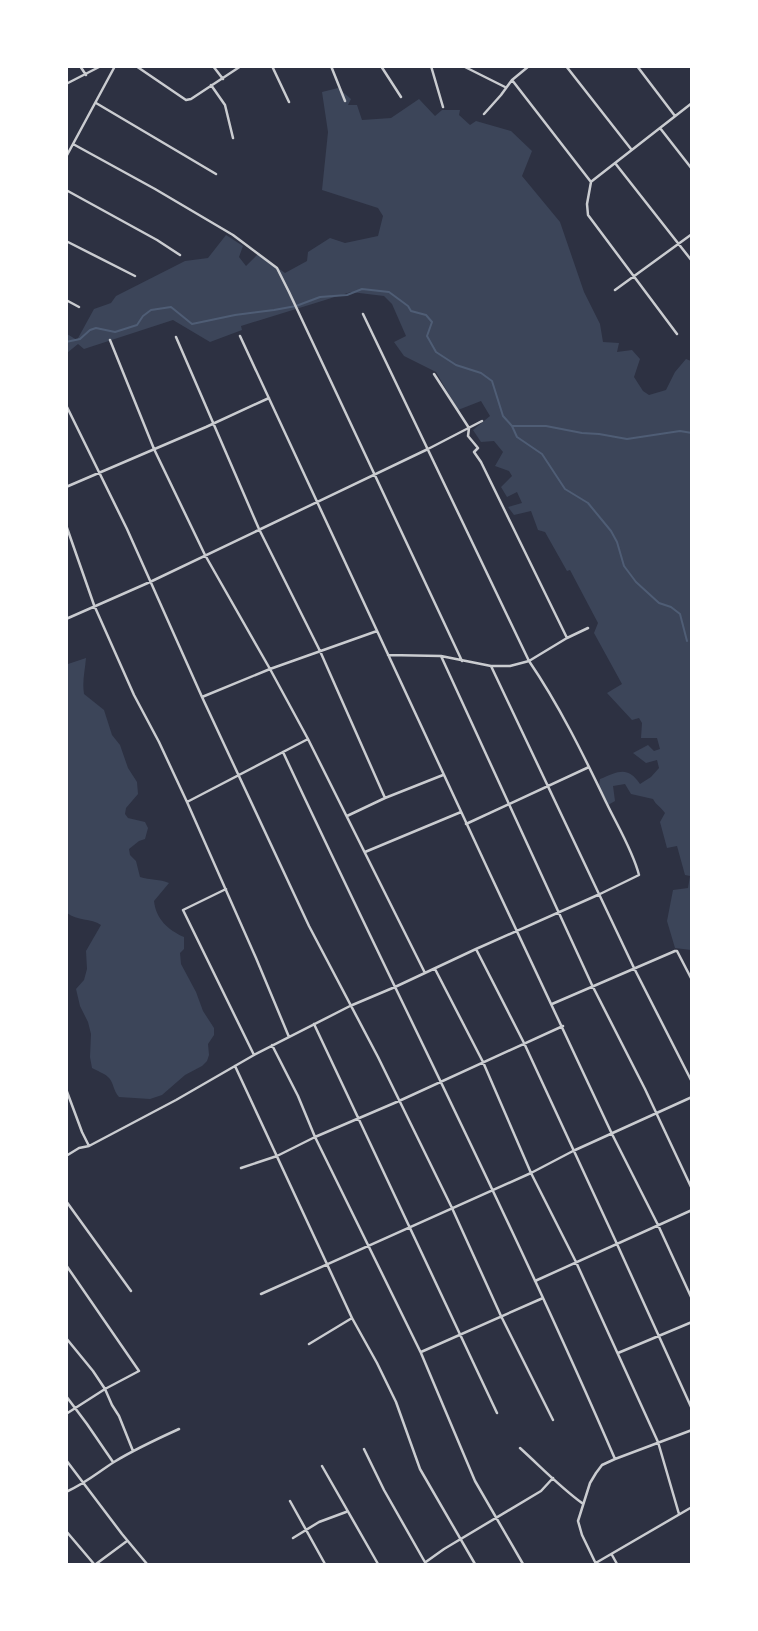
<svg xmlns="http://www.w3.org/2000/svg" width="758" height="1631" font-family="'Golos Text',sans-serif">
  <rect width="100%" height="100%" fill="#2d3142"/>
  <path fill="#3c4559" d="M338,88l13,11 -3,6h9l5,15 29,-2 28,-19 16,17 7,-6h18l-1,5 11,10 6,-4 35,10 21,20 -10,25 38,46 24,70 16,32 3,18 16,1 -2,9 15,-2 8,9 -6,18 9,14 6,4 17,-5 9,-18 11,-13 5,2v589l-16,-2 -8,-27 6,-31 15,-2 2,-12 -5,-1 -8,-29 -10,2 -7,-26 5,-9c-4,-6 -9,-8 -12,-14l-22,-5 -6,-10 -12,2 2,15 -7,4 -9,-19 1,-7c18,-7 27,-14 40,5l11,-7 8,-9 -2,-8 -11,3 -13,-10 15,-8 6,6 6,-2 -3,-11h-16l1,-15 -3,-5 -7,2 -25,-27 15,-9 -28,-51 4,-10 -28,-53 -3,1 -22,-39 -7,-2 -7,-19 -17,4 -6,-8 14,-4 -5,-11 -10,5 -6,-10 11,-11 -3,-5 -14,-5 8,-14 -9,-11 -13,1 -8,-12 17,-14 -9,-15 -23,9 -22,-38 -32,-16 -10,-14 12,-6 -14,-32 -8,-8 -33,-4 -110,34 1,4 -32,12 -37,-22 -89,29 -6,-5 -11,9v-19l10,6 17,-31 17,-6 5,-7 69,-35 23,-3 18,-23 17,11 -4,11 7,9 12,-12 27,19 22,-12 1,-9 22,-14 15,5 33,-7 5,-20 -5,-8 -56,-18 6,-58 -6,-40z
    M86,658c-1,13 -4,23 -2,36l20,16 8,25 8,10 8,23 9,14 1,12 -12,14 -1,6 3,4 17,4 3,6 -3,11 -6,2 -10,8 1,6 6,6 4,16c10,3 20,2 29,6l-15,18c2,18 14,29 30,36v12l-4,4 1,11 15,28 7,19 11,17v7l-6,9 1,11 -2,6 -5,5 -17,9 -23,20 -12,4 -31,-2c-6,-6 -5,-15 -11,-20 -4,-4 -11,-6 -16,-9l-2,-11 1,-23 -3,-12 -8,-16 -4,-17 8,-9 3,-11 -1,-18 15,-26c-10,-7 -24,-4 -34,-12v-250l1,1z"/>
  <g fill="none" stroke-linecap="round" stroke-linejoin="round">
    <path stroke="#4f5d75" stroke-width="2" d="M66,342l14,-3 10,-9 6,-2 19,4 22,-7 6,-9 8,-6 20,-3 21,17 43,-9 39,-5 22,-4 24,-9 27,-2 15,-6 27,3 19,14 3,5 15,4 6,7 -5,14 9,16 20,13 25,8 11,8 11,35 9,10h34l36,7 17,1 28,5 53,-8 12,2
      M512,426l5,11 25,17 23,35 23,14 23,28 6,11 7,24 12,16 23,21 12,4 9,7 7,27"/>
    <path stroke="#caccd0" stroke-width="2.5" d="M80,66l6,9
      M136,66l50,34 5,-1 50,-33
      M213,66l10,13
      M272,66l17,36
      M331,66l14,35
      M381,66l20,31
      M431,66l12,41
      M463,66l42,21
      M566,66l65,83
      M637,66l38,50
      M512,80l79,102
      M66,84l35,-18
      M211,85l14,20 8,33
      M96,103l120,71
      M484,114l17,-19 11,-15 17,-14
      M660,128l32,41
      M73,144l82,45 78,46 44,33 12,24 173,369
      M66,157l49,-91
      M615,163l77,98
      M592,181l100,-78
      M591,182l-4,22 1,11 89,119
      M66,190l91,50 23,15
      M66,241l69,35
      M615,290l77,-56
      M66,300l13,7
      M240,336l251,540 121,258 46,91 34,74
      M176,337l83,192 61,122 65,147
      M110,340l44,109 51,106 65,114 38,70 117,234
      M434,374l35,54 -1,8 10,12 -4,4 7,10 86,176
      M66,405l61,124 75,168 107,229 69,131 74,151 49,108 52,104
      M66,487l140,-60 63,-29
      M66,525l28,80 40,90 25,47 28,60 69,156 33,79
      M66,619l84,-37 278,-133 54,-28
      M388,655l53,1 50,10h19l19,-5 38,-23 21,-10
      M441,656l151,329 53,104 47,100
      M491,666l143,302 58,114
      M202,697l68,-28 107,-38
      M283,752c110,236 229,468 332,707
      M187,802l121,-63
      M347,816l38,-18 58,-23
      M466,824l123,-57
      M365,852l96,-40
      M226,889l-43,21 71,145
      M476,949l48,94 93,201 75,165
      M435,969l48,93 48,111 45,89 82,180 21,72
      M552,1004l123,-53h2l15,29
      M314,1024l183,389
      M272,1045l26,51 17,41 106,216 54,128 48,83
      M235,1066l117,252 25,45 19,39 24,67 55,95
      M66,1089l16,43 7,14
      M66,1156l13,-8 10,-2 87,-46 78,-45 96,-49 45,-19 81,-38 124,-55 39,-19c-6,-24 -22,-50 -33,-73 -23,-48 -47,-97 -77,-141l-166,-347
      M241,1168l36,-12 38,-19 84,-36 164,-75
      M66,1201l65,90
      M66,1265l73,106 -34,18 -39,25
      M535,1281l157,-71
      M261,1294l270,-121 42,-22 119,-54
      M66,1338l27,33 12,18 7,16 7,11 14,35
      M309,1344l43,-26
      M421,1352l122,-54
      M618,1353l74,-31
      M66,1396l21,28 26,38
      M520,1448c21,19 40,39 62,55
      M364,1449l20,41 42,74
      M66,1460l56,74 25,30
      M322,1466l56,98
      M66,1492c20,-9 31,-19 48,-30 21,-13 43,-23 65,-33
      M290,1501l35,63
      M66,1531l28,33
      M293,1538l26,-16 27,-10
      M612,1555l5,9
      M96,1564l31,-23
      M423,1564l21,-15 97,-58 12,-13
      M594,1564l98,-57
      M596,1564l-14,-29 -4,-14 12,-38 6,-10 6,-8 13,-6 77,-29"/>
  </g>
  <rect width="758" height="1631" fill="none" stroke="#ffffff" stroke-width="136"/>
</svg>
